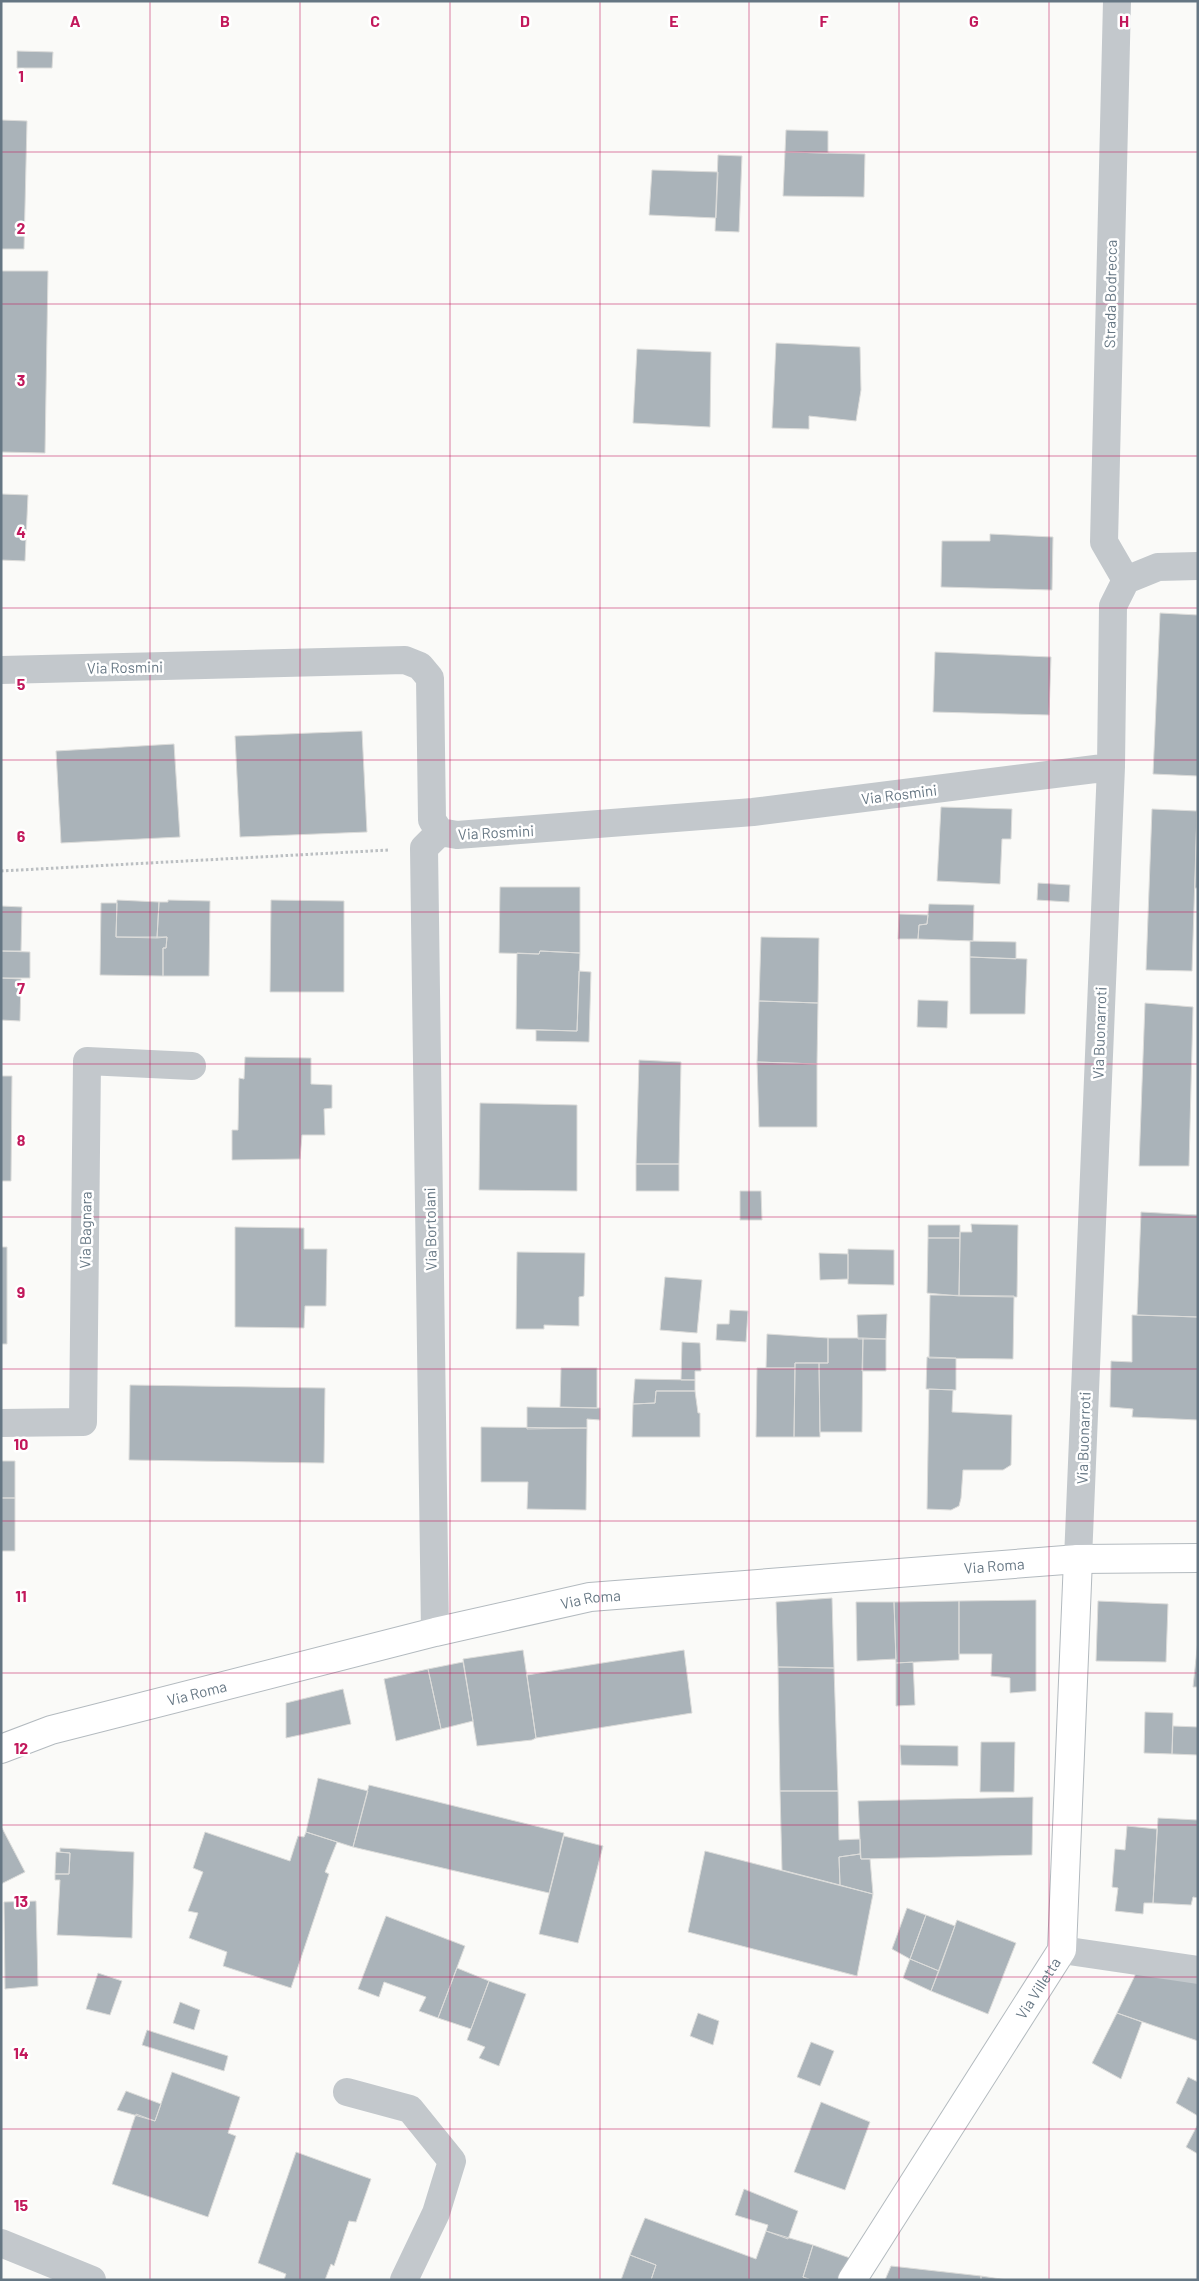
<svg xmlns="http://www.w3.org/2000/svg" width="1199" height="2281" font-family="Barlow,sans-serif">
  <rect width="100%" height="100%" fill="#fafaf8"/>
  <path fill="#aab3b9" stroke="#dcdcda" d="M17,51l36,1 -1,16h-35z
    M1,120l26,1 -3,128h-23z
    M786,130l42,1v22l-43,-1z
    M785,152l80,2 -1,43 -81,-1z
    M718,155l24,1 -3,76 -24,-1z
    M652,170l66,2 -2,46 -67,-3z
    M1,271h47l-3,182 -44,-1z
    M776,343l84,4 1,43 -5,31 -47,-5v13l-37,-1z
    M637,349l74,3 -1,75 -77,-4z
    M1,494l27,1 -3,66 -24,-1z
    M990,534l63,3 -1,53 -111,-3 1,-46h48z
    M1160,613l38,2v161l-45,-2z
    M935,652l116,5 -2,58 -116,-3z
    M362,731l5,101 -127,5 -5,-101z
    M174,744l6,93 -119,6 -5,-92z
    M941,807l71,2 -1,30h-9l-2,45 -63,-3z
    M1152,809l45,2 -5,160 -46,-1z
    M1197,811l1,77h-3z
    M1038,883l32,2 -1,17 -32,-2z
    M500,887h80v66l-40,-2 -1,3 -40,-1z
    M117,900l42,2 -2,36 -41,-1z
    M168,900l42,1 -1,75h-46v-28h3l1,-11 -10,1 2,-36h9z
    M271,900l73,1v91h-74z
    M101,903h16l-1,34h51l-1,11h-3v28l-63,-1z
    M929,904l45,1 -1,36 -55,-2 1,-14 8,-1z
    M1,906l21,1 -1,44h-20z
    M899,914l29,1 -1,9 -8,1 -1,14h-20z
    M761,937l58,1 -1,65 -59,-2z
    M970,941l46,1v17l-46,-2z
    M1,951l29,1v26h-29z
    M540,951l40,2 -3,78 -61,-2 1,-76 22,1z
    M970,957l57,2 -2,55h-55z
    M579,971l12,1 -2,70 -53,-1v-11l41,1z
    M1,978l20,1 -1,42 -19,-1z
    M918,1000l30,1 -1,27 -30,-1z
    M759,1001l59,2 -1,61 -60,-2z
    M1145,1003l48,4 -4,159h-50z
    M245,1057l66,1v26l21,1v23l-8,1 1,26h-23l-2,24 -68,1v-30h6l1,-52 5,1z
    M639,1060l42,2 -2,102h-43z
    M757,1062l60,2v63h-58z
    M1,1076h11l-1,105h-10z
    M480,1103l97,2v86l-98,-1z
    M636,1164h43v27h-43z
    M740,1191h21l1,29h-22z
    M1141,1212l57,3v102l-61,-2z
    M971,1224l47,1 -1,72 -58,-1 1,-64h12z
    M928,1225h32v13h-32z
    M235,1227l69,1v21h23l-1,57h-21l-1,22 -69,-1z
    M928,1238h32l-1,58 -32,-3z
    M1,1247h6v97h-6z
    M848,1249l46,1v35l-46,-1z
    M517,1252l68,1 -1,43 -5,1v29l-35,-1v4h-28z
    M819,1253l29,1v25l-28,1z
    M665,1277l37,3 -5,53 -37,-3z
    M930,1295l84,1 -1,63 -84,-1z
    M730,1310l18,1 -2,31 -30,-2 1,-16h12z
    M887,1314l-1,25h-28l-1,-24z
    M1132,1315l66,2v103l-66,-3 1,-8 -23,-2 1,-46 21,1z
    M767,1334l61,4v25h-33v5h-29z
    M828,1338h35l-1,94h-42l-1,-69h9z
    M863,1338l23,1v32h-24z
    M682,1342l18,1 1,28h-6v9h-14z
    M927,1357l29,1v32l-30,-1z
    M795,1363h24l1,74h-26z
    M561,1368h36v40l-37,-1z
    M757,1368h38l-1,69h-38z
    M635,1379l60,1v11h-39l-1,12 -22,1z
    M130,1385l195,3 -1,75 -195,-3z
    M929,1389l24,1 -1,22 60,3 -1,50 -8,5h-40l-2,28 -2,8 -8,4 -24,-1z
    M656,1391h39l3,22h2v24h-68l1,-33 22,-1z
    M527,1407l73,1v12l-13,-1v9l-60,1z
    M481,1427l106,1 -1,82 -59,-1 1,-27h-47z
    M1,1461h14v37h-14z
    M1,1498h14v53h-14z
    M832,1598l2,70 -56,-1 -2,-65z
    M1036,1600v91l-26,2v-15l-19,-2 1,-22h-33v-53z
    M959,1601v59l-63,3 -2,-61z
    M1098,1601l70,3 -2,58 -70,-1z
    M856,1602h38l2,57 -39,2z
    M1198,1640v47h-5z
    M523,1650l13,88 -4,2 -55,6 -14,-87z
    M684,1650l8,63 -156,25 -9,-63z
    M463,1662l10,59 -32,8 -13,-60z
    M913,1662l2,43 -19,1v-43z
    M778,1667l56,1 4,123h-58z
    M428,1669l13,60 -45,12 -12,-62z
    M343,1689l8,35 -65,14v-35z
    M1145,1712l28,1 -1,41 -28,-1z
    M1173,1726l25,1v28l-26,-1z
    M981,1742h34l-1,50h-34z
    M900,1745l58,1v20l-57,-1z
    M318,1778l50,13 -15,56 -47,-15z
    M369,1785l195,48 -15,60 -196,-46z
    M780,1791h58l1,49 21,-1v15l-21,3 1,28 -58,-15z
    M1033,1797l-1,58 -171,4 -3,-58z
    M1158,1818l40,2v78l-5,-1 -2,8 -38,-2z
    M1127,1826l30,3 -4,74h-9l-1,11 -28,-3 3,-23 -6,-1 3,-38 10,1z
    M2,1828l23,44 -24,12v-55z
    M205,1832l85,29 8,-25 6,1 2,-5 31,10 -12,30 4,2 -38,114 -68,-22 4,-14 -38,-14 9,-25 -10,-2 15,-39 -10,-4z
    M564,1836l39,10 -25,97 -39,-9z
    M60,1848l74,4 -2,86 -75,-3 3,-55h-5v-6h14l1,-21 -10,-1z
    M705,1851l168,43 -16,82 -169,-44z
    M56,1852l14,1 -1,21h-14z
    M860,1854l1,5h9l3,35 -33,-9 -1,-28z
    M36,1901l2,85 -33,3 -1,-87z
    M907,1908l19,7 -16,44 -18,-10z
    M926,1915l29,11 -16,45 -29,-12z
    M386,1916l79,30 -27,72 -19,-7 7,-14 -42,-15 -5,15 -21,-8z
    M957,1920l59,23 -28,71 -57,-23z
    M910,1959l29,12 -8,20 -28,-13z
    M1139,1967l59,6v68l-81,-28z
    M457,1968l32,13 -18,48 -33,-11z
    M98,1973l24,8 -12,34 -24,-6z
    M489,1981l37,13 -27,72 -20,-8 6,-11 -18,-7z
    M180,2002l20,8 -6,20 -21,-7z
    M698,2013l21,8 -6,24 -23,-9z
    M1117,2013l25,9 -21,57 -29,-16z
    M147,2030l81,26 -4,15 -82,-26z
    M811,2042l23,9 -14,35 -23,-9z
    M172,2072l68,25 -12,36 8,3 -28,81 -96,-33 24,-70 19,7z
    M1188,2077l10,5v34l-22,-13z
    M126,2091l35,13 -6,17 -38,-11z
    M821,2102l49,20 -25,68 -51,-18z
    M1198,2124v30l-12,-7z
    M296,2152l75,27 -15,43 -7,-1 -15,45 -3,-2 -6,16h-41l2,-6 -28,-11z
    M744,2189l54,22 -10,28 -22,-8 2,-6 -33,-10z
    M645,2218l111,41 10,-28 47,14 -10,32 8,3h-160l5,-15 -26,-10z
    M813,2245l37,13 -10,22h-29l-8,-3z
    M630,2255l26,10 -5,15h-30z
    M891,2266l90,10v4h-96z
    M981,2276l26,4h-26z"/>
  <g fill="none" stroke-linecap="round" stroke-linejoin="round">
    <g stroke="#b3babf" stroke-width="30">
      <g id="secondary">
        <path id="s1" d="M1,1749l50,-19 384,-98 155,-35 488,-38 120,-1"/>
        <path id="s2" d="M852,2280l210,-330 16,-391"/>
      </g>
    </g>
    <path stroke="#bbbfc2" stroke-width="3" stroke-dasharray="2.5 2.5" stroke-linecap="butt" d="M1,871l388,-21"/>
    <path stroke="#c3c8cc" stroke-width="28" d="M1117,1l-13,541 22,38
      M1,670l404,-10 15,6 10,12 2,142 8,12 17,3 296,-23 358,-45
      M1,1423l82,-1 4,-361 105,5
      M1078,1559l33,-792 2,-161 13,-26 32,-13 40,-1
      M435,1632l-11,-784 16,-16
      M1062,1950l136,20
      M347,2092l63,17 42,52 -16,52 -32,67
      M1,2243l91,37"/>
    <use href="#secondary" stroke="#fff" stroke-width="28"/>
  </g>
  <path fill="none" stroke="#c2185b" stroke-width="1" stroke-opacity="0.55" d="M150,1v2279M300,1v2279M450,1v2279M600,1v2279M749,1v2279M899,1v2279M1049,1v2279M1,152h1197M1,304h1197M1,456h1197M1,608h1197M1,760h1197M1,912h1197M1,1064h1197M1,1217h1197M1,1369h1197M1,1521h1197M1,1673h1197M1,1825h1197M1,1977h1197M1,2129h1197"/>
  <g text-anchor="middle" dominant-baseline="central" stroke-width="5" stroke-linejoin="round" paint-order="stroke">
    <g font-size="15" fill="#657683" stroke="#fff">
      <text transform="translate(1110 294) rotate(-89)">Strada Bodrecca</text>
      <text transform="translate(125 667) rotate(-1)">Via Rosmini</text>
      <text transform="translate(899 794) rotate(-7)">Via Rosmini</text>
      <text transform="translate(496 832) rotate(-3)">Via Rosmini</text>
      <text transform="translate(1099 1033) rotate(-88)">Via Buonarroti</text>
      <text transform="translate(430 1229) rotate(-91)">Via Bortolani</text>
      <text transform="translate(85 1230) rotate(-89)">Via Bagnara</text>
      <text transform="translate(1083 1438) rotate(-88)">Via Buonarroti</text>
      <text stroke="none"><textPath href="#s1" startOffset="1014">Via Roma</textPath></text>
      <text stroke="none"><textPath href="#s1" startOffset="609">Via Roma</textPath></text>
      <text stroke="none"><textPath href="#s1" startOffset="204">Via Roma</textPath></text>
      <text stroke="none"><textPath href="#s2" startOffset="346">Via Villetta</textPath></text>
    </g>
  </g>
  <g font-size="16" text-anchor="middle" font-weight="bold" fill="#c2185b" stroke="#fff" stroke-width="5" stroke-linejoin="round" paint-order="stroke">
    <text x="75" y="27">A</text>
    <text x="225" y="27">B</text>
    <text x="375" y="27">C</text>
    <text x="525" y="27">D</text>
    <text x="674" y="27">E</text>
    <text x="824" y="27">F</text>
    <text x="974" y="27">G</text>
    <text x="1124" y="27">H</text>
    <text x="21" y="82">1</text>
    <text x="21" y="234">2</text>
    <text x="21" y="386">3</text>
    <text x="21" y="538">4</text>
    <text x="21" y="690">5</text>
    <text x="21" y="842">6</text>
    <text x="21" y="994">7</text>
    <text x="21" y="1146">8</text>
    <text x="21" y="1298">9</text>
    <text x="21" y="1450">10</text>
    <text x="21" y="1602">11</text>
    <text x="21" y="1754">12</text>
    <text x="21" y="1907">13</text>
    <text x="21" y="2059">14</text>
    <text x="21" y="2211">15</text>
  </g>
  <rect width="1199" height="2281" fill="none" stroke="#657683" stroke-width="5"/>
</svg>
